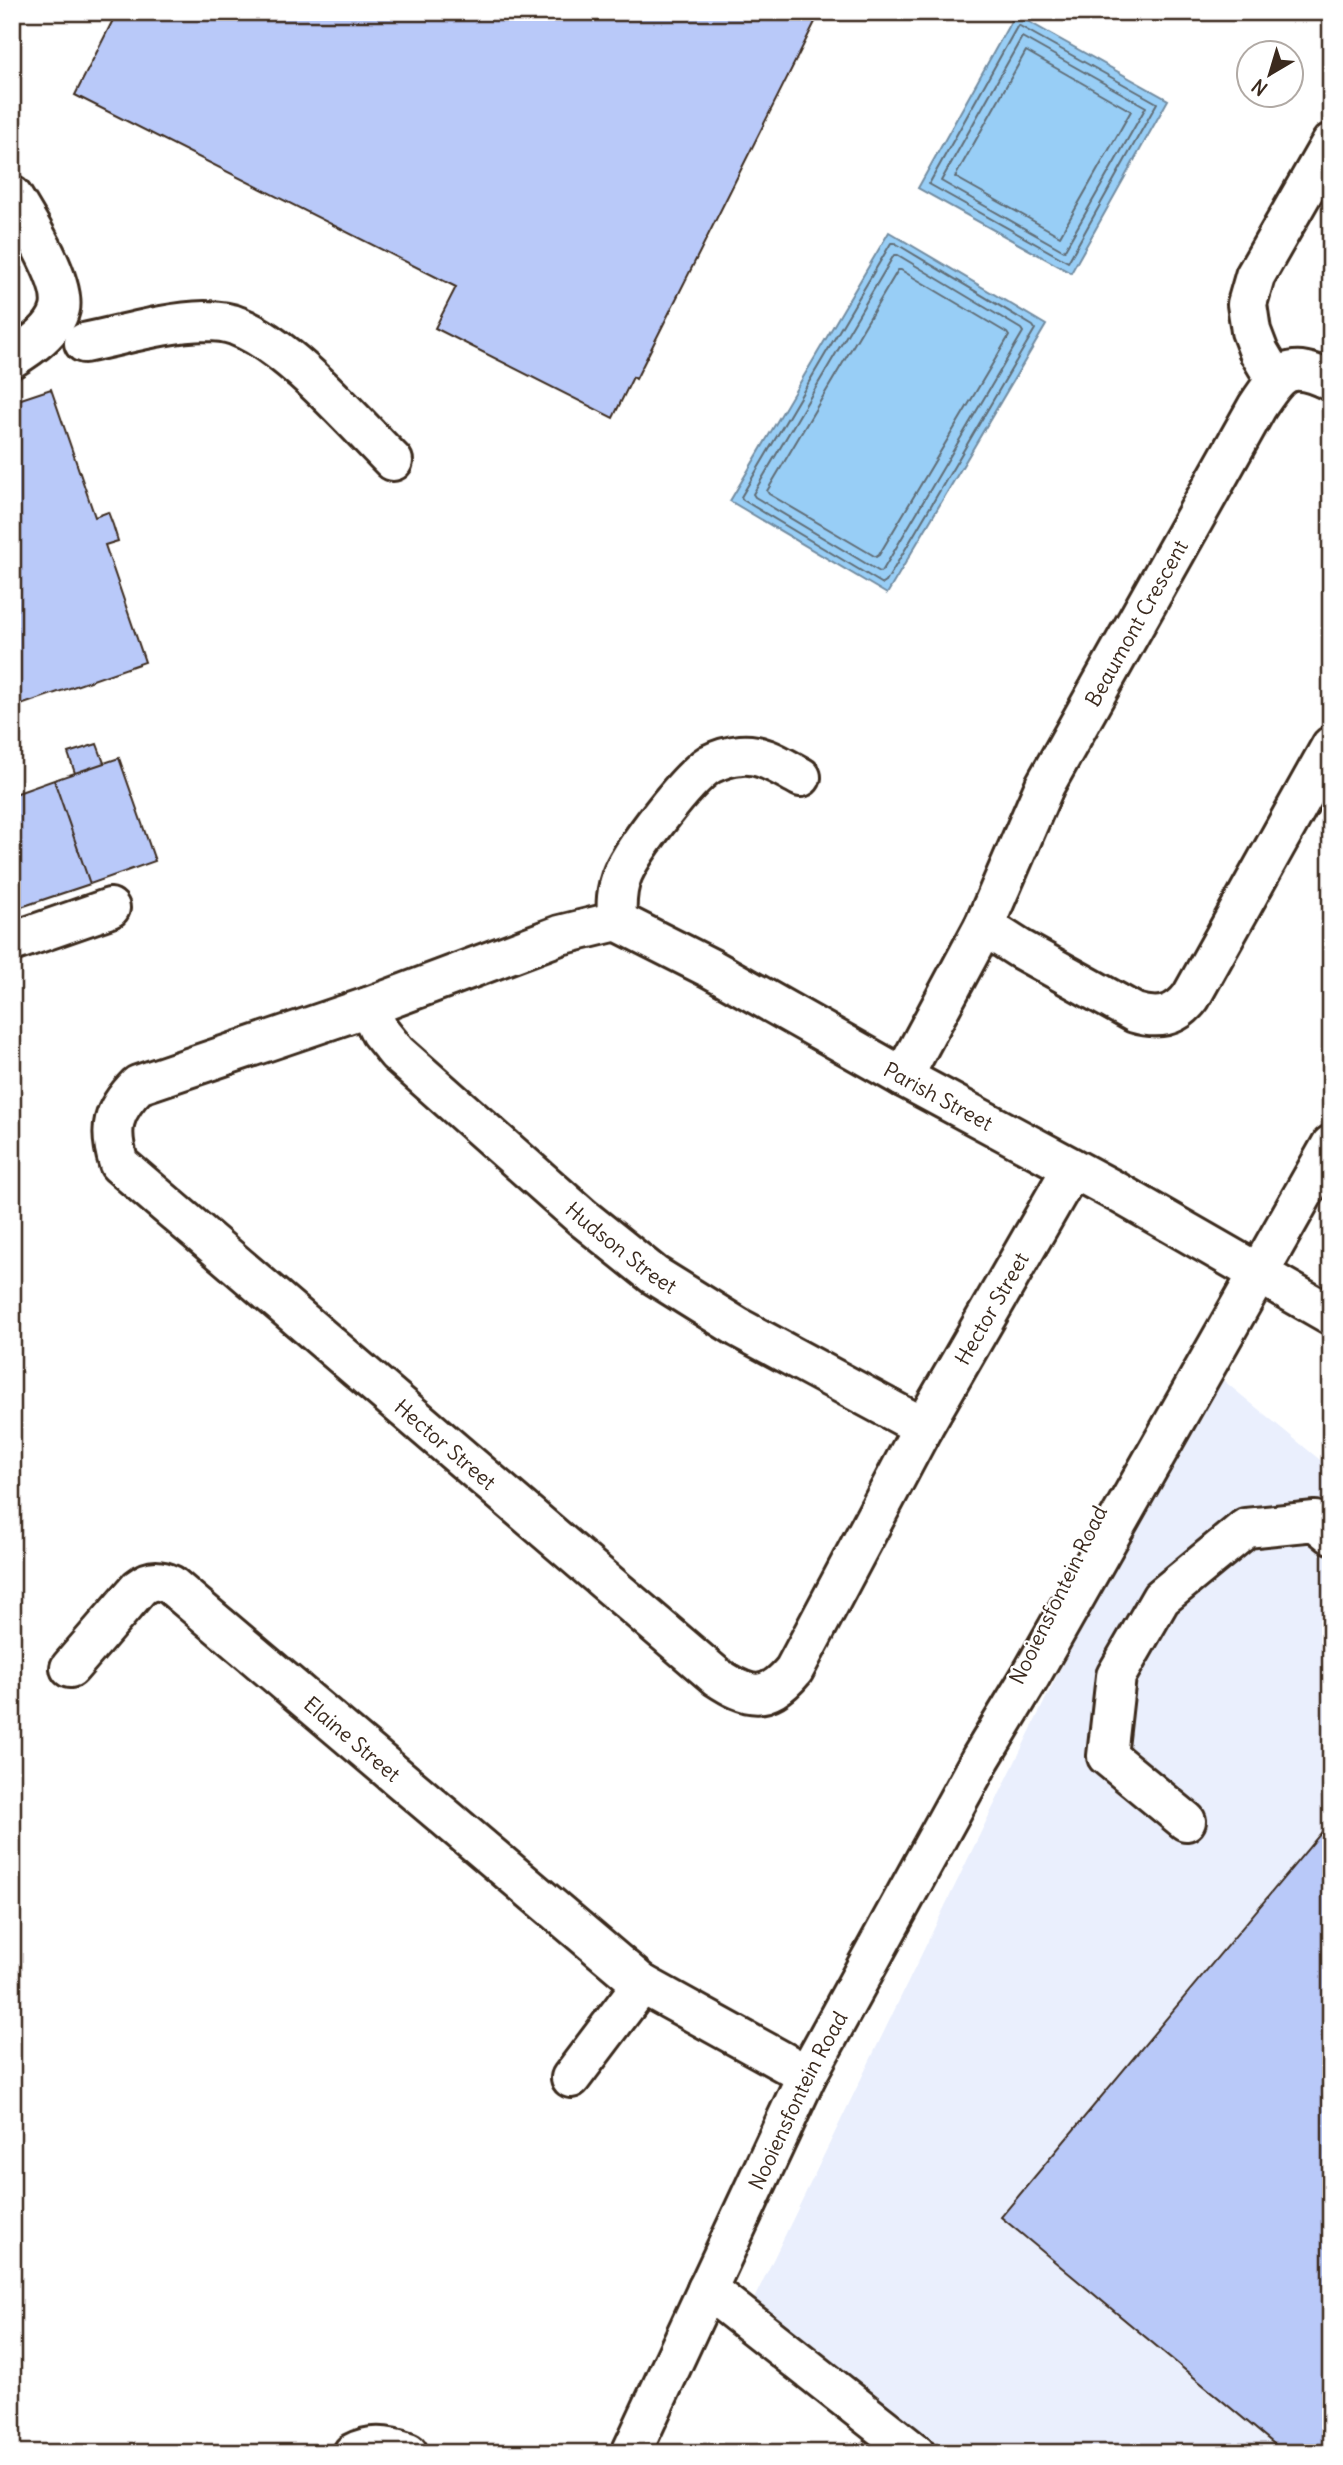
<svg xmlns="http://www.w3.org/2000/svg" width="1343" height="2465" font-family="Delius,sans-serif">
  <rect width="100%" height="100%" fill="#fff"/>
  <filter id="ink" filterUnits="userSpaceOnUse"><feTurbulence type="fractalNoise" baseFrequency=".0143" numOctaves="2"/><feDisplacementMap in="SourceGraphic" scale="14" xChannelSelector="R" yChannelSelector="G"/><feConvolveMatrix kernelMatrix="1 2 1 2 8 2 1 2 1" color-interpolation-filters="sRGB"/></filter>
  <g filter="url(#ink)">
    <path fill="#eaeffd" d="M1207,1367l124,102v984h-450l-144,-119z"/>
    <path fill="#98cef6" stroke="#738ca0" stroke-width="2" d="M1015,14l153,86 -97,173 -153,-85z
      M889,232l157,93 -159,269 -157,-93z"/>
    <g fill="none" stroke-linecap="round" stroke-linejoin="round">
      <path stroke="#606c74" stroke-width="2" d="M1018,25l139,78 -89,159 -139,-78z
        M1022,37l124,70 -82,144 -123,-70z
        M1026,51l105,60 -71,125 -105,-59z
        M891,243h4l138,83 2,3 -149,253 -3,2 -140,-84 -2,-3z
        M894,255h4l123,74 2,3 -140,238 -3,2 -125,-75 -2,-3z
        M898,270h3l106,63 2,3 -130,219 -3,2 -107,-63 -2,-3z"/>
    </g>
    <path fill="#b9c9f9" stroke="#3b2a1e" stroke-width="2" d="M117,12h703l-184,367 -3,-2 -20,41 -178,-90 21,-41 -381,-192z
      M51,389l44,128 13,-5 5,13 5,16 -13,4 40,117 -130,45 -3,-8v-297z
      M97,744l7,19 -29,10 -7,-20z
      M119,758l36,103 -65,23 -36,-104z
      M54,780l36,104 -78,26v-115z
      M1331,1821v632h-46l-284,-236z"/>
    <g fill="none" stroke-linecap="round" stroke-linejoin="round">
      <g stroke="#3b2a1e" stroke-width="44">
        <g id="minor">
          <path d="M12,196c14,23 54,86 48,113 -5,21 -30,38 -48,49"/>
          <path d="M84,343c40,-8 81,-21 121,-22 9,0 23,1 32,5 52,20 115,94 156,135"/>
          <path d="M1275,379l-16,-27 -8,-21 -4,-27 8,-28 76,-133"/>
          <path id="s1" d="M617,921l-57,14 -192,72 -230,78c-26,26 -30,44 -19,79l598,513c32,21 50,26 77,-7l129,-243 149,-259"/>
          <path id="s2" d="M617,921l93,47 193,109 214,115 214,123"/>
          <path d="M617,921c-1,-16 -1,-32 6,-48 11,-25 64,-95 87,-109 10,-5 20,-8 31,-9 22,-2 41,12 60,22"/>
          <path d="M984,926l36,23 115,64c23,7 41,4 56,-16l140,-251"/>
          <path d="M12,942l98,-34"/>
          <path id="s3" d="M368,1007l12,25 17,21 186,165 71,57 85,53 184,99"/>
          <path id="s4" d="M903,1077l81,-151 61,-141 212,-378c24,-36 31,-46 74,-26"/>
          <path id="s5" d="M70,1668l69,-80c11,-9 20,-9 32,-3l471,399 165,91"/>
          <path d="M1186,1821l-79,-65 9,-80 45,-78 85,-70 69,-7 16,13"/>
          <path d="M571,2078l71,-94"/>
          <path d="M707,2289l208,164"/>
          <path d="M353,2453c18,-10 37,-7 55,0"/>
          <path id="s6" d="M631,2453l176,-378 174,-317 49,-81 301,-532"/>
        </g>
      </g>
      <use href="#minor" stroke="#fff" stroke-width="38"/>
    </g>
  </g>
  <g text-anchor="middle" dominant-baseline="central" stroke-width="5" stroke-linejoin="round" paint-order="stroke">
    <g font-size="21" fill="#3b2a1e" stroke="#fff">
      <text stroke="none"><textPath href="#s4" startOffset="511">Beaumont Crescent</textPath></text>
      <text stroke="none"><textPath href="#s2" startOffset="366">Parish Street</textPath></text>
      <text stroke="none"><textPath href="#s3" startOffset="352">Hudson Street</textPath></text>
      <text stroke="none"><textPath href="#s1" startOffset="1883">Hector Street</textPath></text>
      <text stroke="none"><textPath href="#s1" startOffset="1024">Hector Street</textPath></text>
      <text transform="translate(1058 1595) rotate(-64)">Nooiensfontein Road</text>
      <text stroke="none"><textPath href="#s5" startOffset="378">Elaine Street</textPath></text>
      <text stroke="none"><textPath href="#s6" startOffset="390">Nooiensfontein Road</textPath></text>
    </g>
  </g>
  <rect width="1343" height="2465" fill="none" stroke="#fff" stroke-width="42"/>
  <rect x="21" y="21" width="1301" height="2423" fill="none" stroke="#3b2a1e" stroke-width="2.5" filter="url(#ink)"/>
  <g transform="translate(1270 74) rotate(218)"><circle r="33" fill="#ffffff" stroke="#b1aaa5" stroke-width="2"/>
  <path d="M0-5L12 26L0 18L-12 26Z" fill="#3b2a1e"/>
  <text y="-10" font-size="19" font-weight="bold" text-anchor="middle" fill="#3b2a1e">N</text>
  </g>
</svg>
